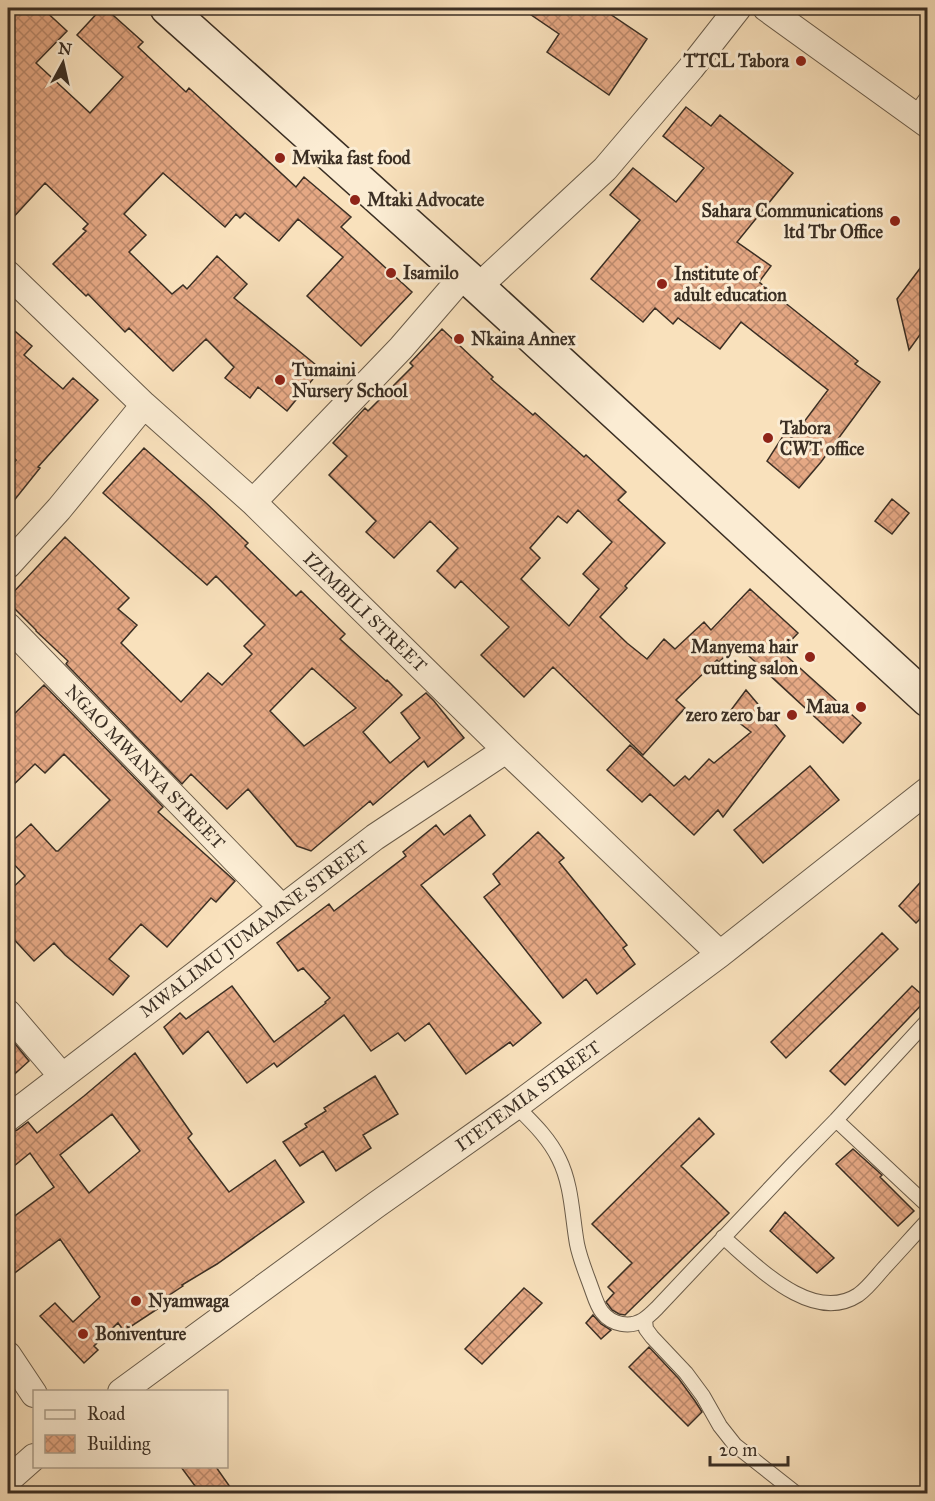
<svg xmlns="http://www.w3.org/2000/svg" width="935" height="1501" font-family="'IM FELL Great Primer',serif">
  <defs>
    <pattern id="building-cross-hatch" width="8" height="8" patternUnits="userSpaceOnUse" patternTransform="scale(1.5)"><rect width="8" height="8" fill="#e5a884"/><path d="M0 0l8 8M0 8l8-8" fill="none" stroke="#bb896c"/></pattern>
  </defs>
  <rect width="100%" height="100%" fill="#f9e1bc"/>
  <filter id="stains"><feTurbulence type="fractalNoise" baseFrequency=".00333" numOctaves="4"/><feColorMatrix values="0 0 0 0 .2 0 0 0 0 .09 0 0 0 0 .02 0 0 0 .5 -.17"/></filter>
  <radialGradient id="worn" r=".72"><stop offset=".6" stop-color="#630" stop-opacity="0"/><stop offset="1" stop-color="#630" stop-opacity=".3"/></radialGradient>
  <path fill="url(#building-cross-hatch)" stroke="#3b2f24" stroke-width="1.5" fill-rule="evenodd" d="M8,8h34l25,23 -31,32 54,50 33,-36 -46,-42 25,-27h3l38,34 -5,5 48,45 3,-4 107,99 8,-10 47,40 -10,10 71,65 -51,54 -54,-50 36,-39 -45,-38 -19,22 -34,-28 -5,5 -4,-4 -11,13 -62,-54 -39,41 22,21 -17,17 43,42 11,-9 4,4 30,-33 30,28 -13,14 87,71 -34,42 -29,-24 -8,11 -25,-20 9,-11 -28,-28 -33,32 -44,-43 -4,4 -37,-38 -2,2 -33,-32 33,-33 -3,-2 5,-5 -43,-41 -37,40z
    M521,8h80l46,31 -38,56 -62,-43 12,-18z
    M686,107l25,19 9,-11 73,58 -56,69 34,24 -12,16 99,79 -3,3 25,18 -59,80 -22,26 -32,-27 18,-28 7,5 36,-48 -87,-68 -21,27 -42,-31 -5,6 -18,-16 -12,14 -52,-43 49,-59 -30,-25 23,-27 43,34 28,-34 -41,-32z
    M927,259v66l-18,25 -12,-51z
    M8,325l24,21 -8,9 39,34 10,-11 25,22 -60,67 2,1 -32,40v-38l8,-10 -8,-8z
    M442,329l51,48 -2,2 42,36 2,-2 49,44 2,-2 40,37 -8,8 47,43 -40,43 2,2 -27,29 27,26 20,16 17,-20 11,10 29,-27 7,8 39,-41 48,44 -17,18 80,72 -18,20 -106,-98 -18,17 -2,-2 -41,40 9,8 -42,47 -90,-88 -29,30 -43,-42 28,-28 -48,-46 -6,7 -18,-17 21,-23 -28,-27 -36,37 -28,-26 10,-11 -47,-46 18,-19 -14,-13 32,-35 3,3 45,-45 -3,-3zM578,510l34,32 -29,32 16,15 -30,37 -48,-47 19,-21 -10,-10 28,-32 9,7z
    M144,448l61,54 43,41 -3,3 51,50 5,-5 44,43 -5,5 46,42 1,-1 15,15 -39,37 27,31 30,-25 -19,-25 25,-20 8,8 30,37 -36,29 -4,-6 -51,44 -3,-4 -59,50 -14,-5 -49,-57 -21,20 -36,-35 -9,10 -116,-120 2,-3 -32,-30v-1l-28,-28v-4l57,-61 64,61 -11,11 19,16 -16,18 60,59 27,-29 14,12 30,-31 -8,-8 21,-21 -49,-49 -9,9 -104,-92zM312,668l44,40 -52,38 -34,-35z
    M892,499l17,14 -17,21 -17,-13z
    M44,685l119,122 -5,5 77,69 -19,21 -5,-4 -44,49 -26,-23 -32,35 20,17 -16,19 -48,-40 -11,-12 -20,18 -26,-28v-41l17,-16 -17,-18v-13l23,-21 25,27h2l52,-51 -46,-46 -19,19 -10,-9 -27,26v-70z
    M746,690l39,46 -62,81 -5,-7 -24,25 -44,-41 -8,8 -35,-32 23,-25 44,41 11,-10 4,4 20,-21 5,4 37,-31 -23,-18z
    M810,766l29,34 -76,63 -29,-33z
    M470,815l15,20 -64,50 120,138 -28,23 -3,-4 -44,32 -37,-51 -24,18 -7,-8 -27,18 -27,-36 -67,52 -3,-4 -27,20 -39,-52 -25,23 -19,-27 16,-14 6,6 46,-33 42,56 52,-39 -1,-1 5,-4 -27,-30 -5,3 -21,-28 52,-39 5,7 72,-55 -3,-4 33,-27 8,10z
    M538,832l26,26 -5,4 68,83 -4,3 12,16 -38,30 -11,-15 -23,19 -79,-101 16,-13 -7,-10z
    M927,875v37l-11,11 -17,-17z
    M882,933l16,16 -112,109 -15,-16 94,-92z
    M912,986l15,13 -82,86 -15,-14z
    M8,1035l21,26 -21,19z
    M135,1053l57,81 -4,4 41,54 46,-32 29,42 -87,62 -35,21 1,1 -18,12 3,4 -44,29 -6,-8 -24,23 4,4 -14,13 -44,-47 15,-13 18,19 27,-25 -40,-58 -52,39v-57l46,-34 -24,-34 -22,18v-38l9,-3 11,-8 9,11 47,-37zM112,1114l28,37 -51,42 -29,-38z
    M375,1076l23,38 -35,21 8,13 -35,23 -13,-20 -23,15 -17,-24 24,-15 -2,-3 21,-13 -2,-3z
    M699,1118l15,16 -33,32 48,47 -104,102 -6,-1 -7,-4 -6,-8 8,-9 -6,-6 24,-24 -40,-39z
    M853,1149l29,26 -2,2 34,34 -16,15 -62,-62z
    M785,1212l49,46 -17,15 -47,-42z
    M524,1288l18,15 -60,61 -17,-15z
    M593,1315l8,9 10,6 -10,9 -15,-16z
    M649,1347l30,32 16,22 7,11 -14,14 -59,-59z
    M181,1467h35l19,27h-34z"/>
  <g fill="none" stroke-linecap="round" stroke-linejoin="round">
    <g stroke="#6a5c4a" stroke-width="16">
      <path id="service" d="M914,115l14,-19
        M516,1106c16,16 33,32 43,53 13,26 13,57 18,85 3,15 9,29 14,43 3,8 6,19 11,25 10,13 28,16 41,8 5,-3 10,-8 14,-12l135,-143 44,-45 92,-100
        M836,1120l92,86
        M723,1237c33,28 89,88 135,58 10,-7 18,-18 26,-27 15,-16 29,-32 44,-48
        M645,1320l1,9 6,8 34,36 17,23 17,30 15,19 62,49"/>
    </g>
    <g stroke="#6a5c4a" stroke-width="28">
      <path id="minor" d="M766,8l162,117
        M8,274l136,131 109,97 253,248 214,204
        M478,287l127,-118 86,-101 47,-60
        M253,502l148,-154 63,-73
        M8,565l51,-56 85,-104
        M8,626l274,282
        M8,1013l53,62
        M8,1118l367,-281 131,-87
        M8,1355l26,39
        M121,1392l255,-187 140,-99 106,-79 98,-73 208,-164
        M8,1480l26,-23"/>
    </g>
    <g stroke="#3b2f24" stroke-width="36">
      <path id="secondary" d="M167,8l311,279 450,413"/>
    </g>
    <use href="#service" stroke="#fbecd3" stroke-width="14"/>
    <use href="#minor" stroke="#fbecd3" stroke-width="26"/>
    <use href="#secondary" stroke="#fbecd3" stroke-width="33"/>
  </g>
  <g fill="#8f2418" stroke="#fbecd3" stroke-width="2">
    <circle cx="801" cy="61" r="6"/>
    <circle cx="280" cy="158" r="6"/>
    <circle cx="355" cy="200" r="6"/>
    <circle cx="895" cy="221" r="6"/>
    <circle cx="391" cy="273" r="6"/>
    <circle cx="662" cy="284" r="6"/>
    <circle cx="459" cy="339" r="6"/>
    <circle cx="280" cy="380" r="6"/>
    <circle cx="768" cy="438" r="6"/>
    <circle cx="810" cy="657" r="6"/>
    <circle cx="861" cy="707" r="6"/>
    <circle cx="792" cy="715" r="6"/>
    <circle cx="136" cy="1301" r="6"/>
    <circle cx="83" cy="1334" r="6"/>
  </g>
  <g text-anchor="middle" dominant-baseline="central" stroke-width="6" stroke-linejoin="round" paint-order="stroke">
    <g font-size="18" font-weight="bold" fill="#3b2f24" stroke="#fbecd3" text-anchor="start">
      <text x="789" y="61" text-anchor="end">TTCL Tabora</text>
      <text x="292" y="158">Mwika fast food</text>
      <text x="367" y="200">Mtaki Advocate</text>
      <text x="883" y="211" text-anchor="end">Sahara Communications<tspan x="883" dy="21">ltd Tbr Office</tspan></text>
      <text x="403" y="273">Isamilo</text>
      <text x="674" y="274">Institute of<tspan x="674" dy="21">adult education</tspan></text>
      <text x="471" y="339">Nkaina Annex</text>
      <text x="292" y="370">Tumaini<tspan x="292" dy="21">Nursery School</tspan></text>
      <text x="780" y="428">Tabora<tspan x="780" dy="21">CWT office</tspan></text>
      <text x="798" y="647" text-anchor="end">Manyema hair<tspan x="798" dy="21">cutting salon</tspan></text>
      <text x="849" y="707" text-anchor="end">Maua</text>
      <text x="780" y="715" text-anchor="end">zero zero bar</text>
      <text x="148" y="1301">Nyamwaga</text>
      <text x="95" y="1334">Boniventure</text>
    </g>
    <g font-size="18" fill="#3b2f24" stroke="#fbecd3">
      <text transform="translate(365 612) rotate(44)">IZIMBILI STREET</text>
      <text transform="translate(145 767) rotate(46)">NGAO MWANYA STREET</text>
      <text transform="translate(254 929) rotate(-37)">MWALIMU JUMAMNE STREET</text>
      <text transform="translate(528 1096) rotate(-36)">ITETEMIA STREET</text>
    </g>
  </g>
  <rect width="935" height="1501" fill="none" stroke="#f9e1bc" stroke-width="30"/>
  <rect x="9" y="9" width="917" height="1483" fill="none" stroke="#3b2f24" stroke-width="3"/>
  <rect x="15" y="15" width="905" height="1471" fill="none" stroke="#3b2f24" stroke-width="1.5"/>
  <rect x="33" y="1390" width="195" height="78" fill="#fbecd3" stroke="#aea08d" stroke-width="1.5"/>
  <rect x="45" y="1410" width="30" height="9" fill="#fbecd3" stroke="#aea08d" stroke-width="1.5"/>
  <text x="87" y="1420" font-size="18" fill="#3b2f24">Road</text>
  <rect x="45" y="1435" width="30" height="18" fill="url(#building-cross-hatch)" stroke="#aea08d" stroke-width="1.5"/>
  <text x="87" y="1450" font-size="18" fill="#3b2f24">Building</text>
  <g transform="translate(63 63) rotate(8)" stroke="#fbecd3" stroke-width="4.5" paint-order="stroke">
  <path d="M0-4.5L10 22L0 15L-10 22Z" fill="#3b2f24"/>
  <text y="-9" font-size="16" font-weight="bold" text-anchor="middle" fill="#3b2f24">N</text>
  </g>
  <path d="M710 1456v9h78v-9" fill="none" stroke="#3b2f24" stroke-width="3"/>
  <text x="719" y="1456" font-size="18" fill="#3b2f24" stroke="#fbecd3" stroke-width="4.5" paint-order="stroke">20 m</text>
  <rect width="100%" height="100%" filter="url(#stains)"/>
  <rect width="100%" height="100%" fill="url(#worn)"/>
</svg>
